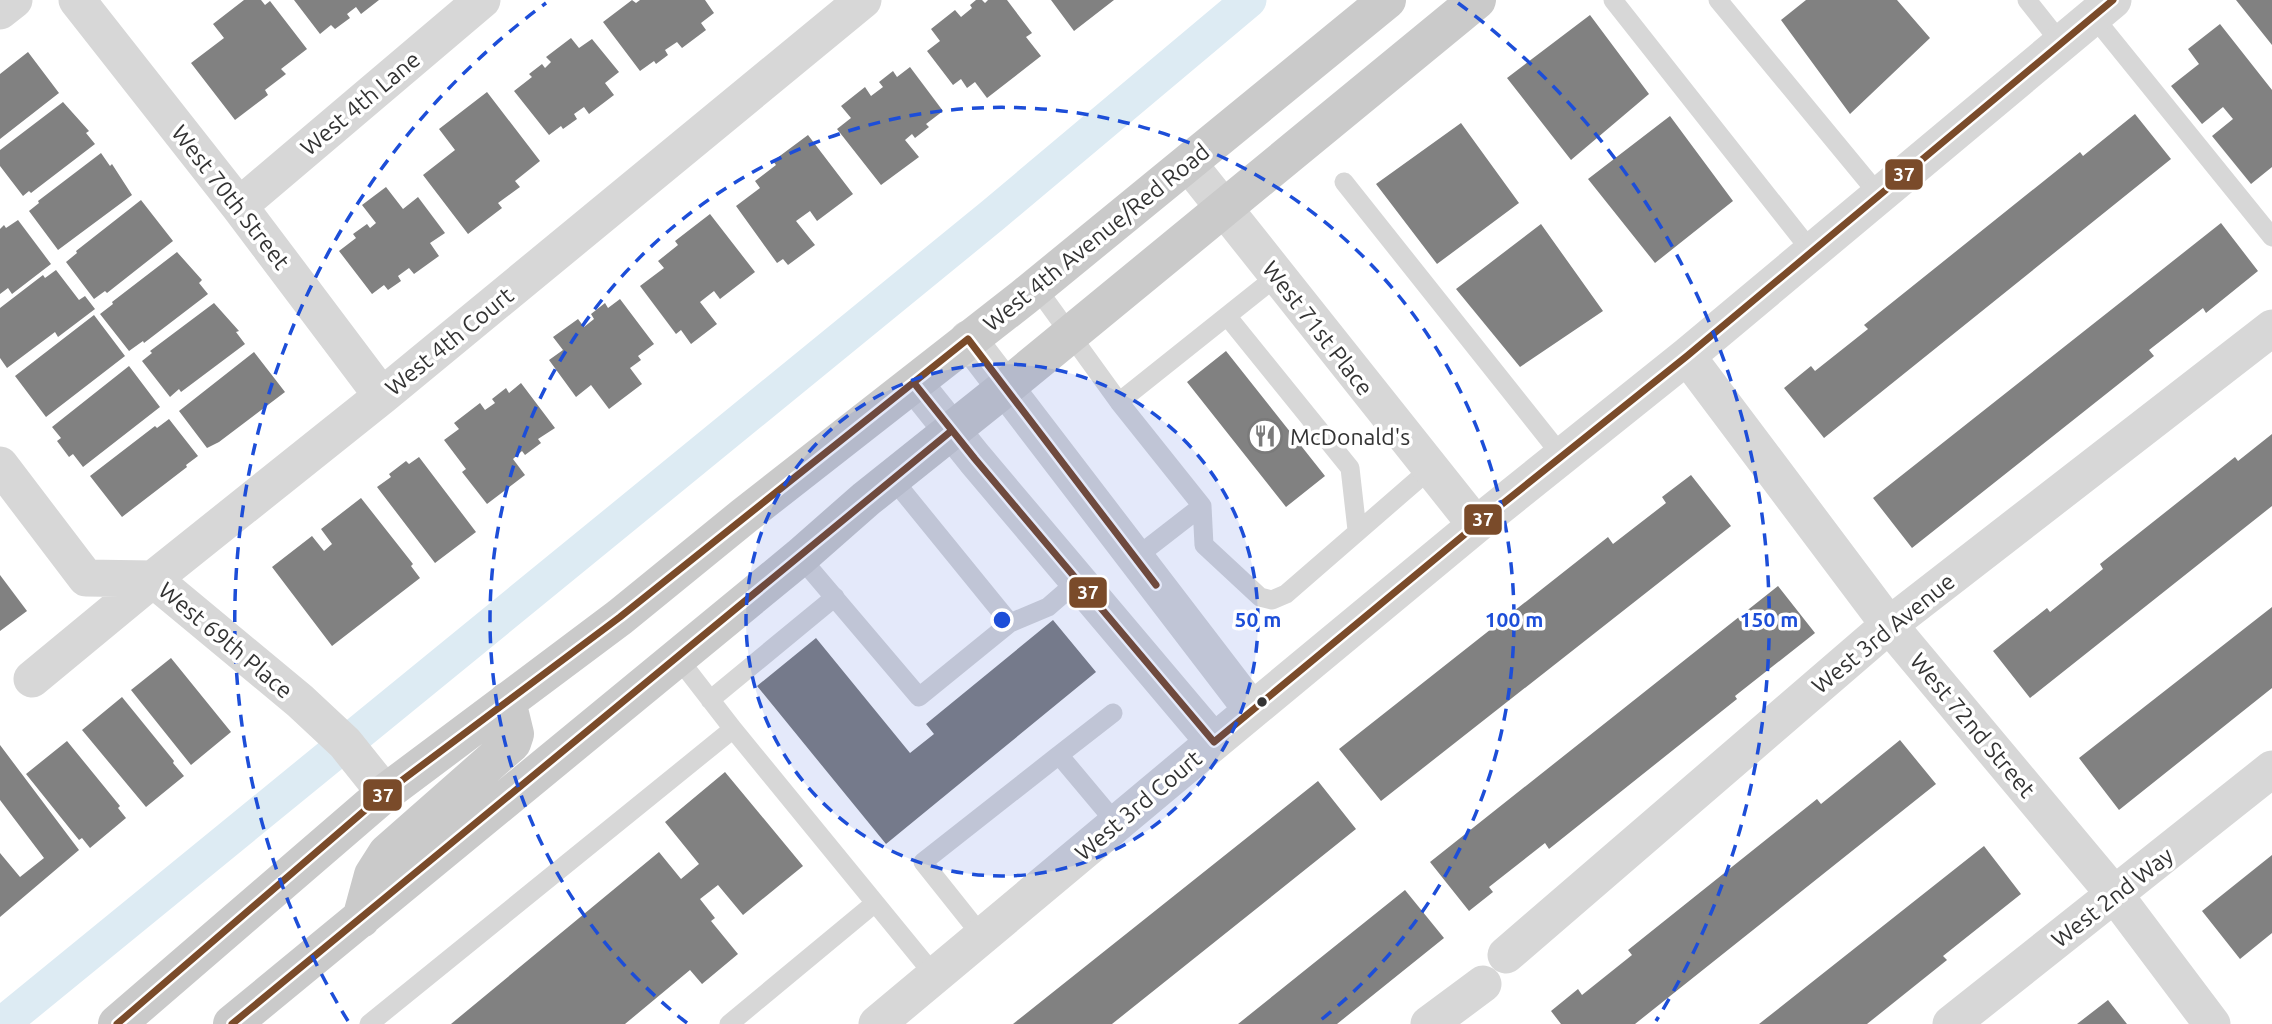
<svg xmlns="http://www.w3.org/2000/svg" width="2272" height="1024" font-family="Ubuntu,sans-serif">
  <rect width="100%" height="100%" fill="#fff"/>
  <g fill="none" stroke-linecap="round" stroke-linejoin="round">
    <path stroke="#ddebf3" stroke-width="35" d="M2,1024l991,-809 256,-215"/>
  </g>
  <path fill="#818181" d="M244,0h17l4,5 5,-4 37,48 -26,20 5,5 -21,16 3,5 -33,25 -44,-57 33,-25 -11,-14z
    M294,0h85l-18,14 -5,-7 -9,7 3,4 -15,11 -4,-4 -11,9z
    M632,0l4,3 4,-3h65l9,13 -13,10 5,7 -24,18 -5,-6 -12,8 3,5 -12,9 -2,-3 -14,10 -37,-49z
    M976,0h6l3,3 3,-3h19l25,33 -6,4 15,19 -54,42 -12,-16 -8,6 -6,-9 -8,6 -26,-34 13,-10 -9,-12 24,-19 6,7 11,-9 -2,-3z
    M1051,0h63l-40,31z
    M1806,0h91l33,38 -80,76 -69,-94z
    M2236,0h36v45z
    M1590,15l59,79 -78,66 -64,-82z
    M2220,24l52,66v77l-21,17 -39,-48 21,-17 -10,-12 -21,17 -31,-38 28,-22 -11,-15z
    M571,38l8,10 13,-9 27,33 -14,11 9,12 -25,19 -5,-7 -10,7 3,5 -14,10 -2,-3 -12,9 -35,-44 18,-14 -3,-3 13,-10 3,4 6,-6 -5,-5z
    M28,52l31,41 -59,46v-65z
    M910,67l33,44 -17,13 3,3 -14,11 -3,-4 -7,6 14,17 -38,28 -44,-56 14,-11 -10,-12 24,-19 6,9 12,-9 -4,-5 14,-11 4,6z
    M487,92l53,69 -25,20 5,6 -22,16 4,5 -34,26 -45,-59 32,-25 -16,-21z
    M63,102l26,29 -3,2 9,11 -64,49 -2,-2 -6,5 -23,-30v-16z
    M2135,114l36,45 -347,279 -40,-50 27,-22 4,5 53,-42 -4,-4 216,-173 3,4z
    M1670,116l63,85 -78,62 -67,-84z
    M1461,123l58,80 -82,61 -61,-80z
    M808,135l45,59 -36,27 -7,-10 -14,10 19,24 -27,20 -5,-6 -6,4 -41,-57 24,-18 -5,-7 21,-16 -3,-4z
    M101,153l9,13 2,-2 20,31 -74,55 -29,-39 10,-8 -1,-2z
    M386,187l17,22 15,-12 27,36 -15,10 9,13 -25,18 -5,-6 -11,8 3,5 -13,9 -4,-5 -12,9 -33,-43 17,-13 -3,-4 14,-10 3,4 6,-5 -14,-18z
    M141,200l32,41 -66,52 -2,-2 -11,8 -28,-37 11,-9 -1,-2z
    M710,214l45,58 -35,27 -6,-8 -14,11 17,22 -26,20 -10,-14 -5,4 -36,-48 24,-18 -6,-7 20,-16 -3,-4z
    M18,220l33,44 -39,30 -4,-6 -8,6v-65l4,-4 2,3z
    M2221,223l37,48 -52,42 -3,-5 -54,42 5,6 -242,192 -39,-50z
    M1541,224l62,87 -83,56 -64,-78z
    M177,252l25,28 -3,3 9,11 -64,49 -1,-2 -14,10 -29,-37 13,-10 -1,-2z
    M56,270l23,30 6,-4 10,13 -37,28 -3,-5 -48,36 -7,-10v-50l43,-33 2,3z
    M620,299l34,45 -16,12 3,4 -11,8 12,16 -33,25 -18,-24 -15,12 -27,-37 14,-10 -10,-13 25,-18 6,8 10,-8 -3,-5 14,-11 3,5z
    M214,303l25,28 -3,1 9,12 -64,48 -2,-3 -9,8 -28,-36 10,-8 -2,-2z
    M94,315l31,41 -79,61 -31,-41z
    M1226,351l99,125 -39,31 -99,-125z
    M254,352l31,40 -66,50 -12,6 -28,-37z
    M129,366l31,41 -77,60 -10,-13 -4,3 -12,-16 4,-3 -9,-11z
    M521,383l34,45 -17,11 3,4 -16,12 -3,-4 -9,8 12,16 -38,29 -25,-32 4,-3 -22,-29 15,-11 -5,-6 26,-20 5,7 10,-7 -3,-4 14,-11 3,5z
    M169,419l29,37 -12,9 1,2 -65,50 -32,-41 65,-50 2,2z
    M2272,434v72l-242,192 -37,-47 54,-43 3,4 53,-43 -3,-5 135,-107 3,4z
    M419,457l57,75 -41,31 -58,-76 14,-10 -2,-3 17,-13 3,3z
    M1691,475l40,51 -350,275 -42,-52 269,-212 5,7 53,-41 -4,-6z
    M361,498l52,66 -2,2 9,12 -88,68 -60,-79 40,-31 12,15 8,-7 -11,-15z
    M0,575l27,36 -27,20z
    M1778,586l37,47 -80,63 2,3 -188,150 -4,-6 -56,44 4,5 -24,19 -39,-49z
    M2272,607v81l-153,122 -40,-52z
    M1053,620l43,52 -210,172 -129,-158 59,-48 94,115 24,-19 -8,-10z
    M171,658l60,74 -40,33 -60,-75z
    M122,697l52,64 -1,2 11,13 -38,31 -64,-77z
    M1900,740l36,44 -301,240h-74l-10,-13 27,-22 4,6 50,-40 -4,-5 189,-151 4,5z
    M67,741l53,65 -2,2 8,10 -36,30 -8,-10 -3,2 -53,-66z
    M0,745l79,105 -79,67v-64l20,24 24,-19 -44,-58z
    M725,772l78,94 -60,49 -25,-30 -18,14 15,19 -4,3 27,33 -36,30 -12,-14 -65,54h-174l208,-172 22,27 18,-15 -34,-42z
    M1318,781l38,48 -244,195h-99z
    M1984,846l37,48 -78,62 4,4 -80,64h-108z
    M2272,855v78l-32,26 -38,-48z
    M1405,890l39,48 -107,86h-99z
    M2108,1000l19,24h-50z"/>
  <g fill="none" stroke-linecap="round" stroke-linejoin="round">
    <path stroke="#d7d7d7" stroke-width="19" d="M1613,0l199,252
      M1718,0l161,195
      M2027,0l34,43
      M2093,16l179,221
      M1344,182l218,274
      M1036,287l83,115 83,104 2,39 56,52 12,3 14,-6 144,-125
      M1227,316l123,152 7,62
      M1119,402l158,-126
      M892,478l118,145
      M800,557l119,140 91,-74 38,-16 30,-26
      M1135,558l67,-52
      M678,658l55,71 202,247
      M710,700l125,-103
      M1113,713l-54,42 57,68
      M982,936l-59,-74 136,-107
      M369,1024l364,-295
      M729,1024l146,-121"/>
    <path stroke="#d7d7d7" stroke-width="37" d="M77,0l162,206 143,190
      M0,11l14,-11
      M1188,163l288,362
      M239,206l243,-206
      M968,339l284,371
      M1687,356l202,269 226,270 97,129
      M914,383l61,76 239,283
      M0,465l86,113 67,1 147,122 45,42 40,50
      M32,679l121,-100 229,-183 481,-396
      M1506,955l383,-330 383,-297
      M877,1024l337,-282 262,-217 211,-169 426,-356
      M1429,1024l54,-40
      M1951,1024l321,-255"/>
    <path stroke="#cacaca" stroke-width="38" d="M361,919l12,-44 14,-22 125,-110 3,-9 -8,-33
      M117,1024l268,-231 235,-176 124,-101 280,-219 363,-297
      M232,1024l568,-467 66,-58 139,-111 472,-388"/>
    <g stroke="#fff" stroke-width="12">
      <path id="bus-1" d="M914,383l61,76 239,283 262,-217 211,-169 426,-356
        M117,1024l268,-231 235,-176 348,-278 188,246
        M232,1024l718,-592"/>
    </g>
    <use href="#bus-1" stroke="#7a4b2a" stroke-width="7"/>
  </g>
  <circle cx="1002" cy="620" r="256" fill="#1d4ed8" fill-opacity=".12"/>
  <g fill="none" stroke="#1d4ed8" stroke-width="3.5" stroke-dasharray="12 9">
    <circle cx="1002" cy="620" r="256"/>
    <path d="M687 1023A512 512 0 1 1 1317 1023"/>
    <path d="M348 1021A767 767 0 0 1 546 3M1458 3A767 767 0 0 1 1656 1021"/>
  </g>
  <defs>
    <g id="restaurant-ring" transform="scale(1.75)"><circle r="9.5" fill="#fff" stroke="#7a7a7a" stroke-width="1.5"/><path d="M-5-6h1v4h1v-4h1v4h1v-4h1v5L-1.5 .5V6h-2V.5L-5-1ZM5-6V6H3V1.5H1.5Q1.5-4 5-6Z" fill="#7a7a7a"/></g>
  </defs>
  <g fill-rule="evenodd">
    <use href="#restaurant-ring" x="1265" y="436"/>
  </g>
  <circle fill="#333" stroke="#fff" stroke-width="2.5" cx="1262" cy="702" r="6"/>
  <g text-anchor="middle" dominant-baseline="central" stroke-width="7" stroke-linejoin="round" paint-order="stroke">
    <g font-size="23" fill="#333" stroke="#fff">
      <text transform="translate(360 103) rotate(-40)">West 4th Lane</text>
      <text transform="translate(231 197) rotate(52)">West 70th Street</text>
      <text transform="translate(1096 237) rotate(-39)">West 4th Avenue/Red Road</text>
      <text transform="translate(1318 328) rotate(52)">West 71st Place</text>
      <text transform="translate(449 341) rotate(-39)">West 4th Court</text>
      <text transform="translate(1883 633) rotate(-39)">West 3rd Avenue</text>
      <text transform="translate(226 640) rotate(40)">West 69th Place</text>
      <text transform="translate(1973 725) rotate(50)">West 72nd Street</text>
      <text transform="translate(1138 805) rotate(-40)">West 3rd Court</text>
      <text transform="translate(2112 897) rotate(-38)">West 2nd Way</text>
    </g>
    <g font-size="23" fill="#333" stroke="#fff" text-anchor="start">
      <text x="1290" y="436">McDonald's</text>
    </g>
  </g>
  <circle cx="1002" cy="620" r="10" fill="#1d4ed8" stroke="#fff" stroke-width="3.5"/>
  <g font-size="21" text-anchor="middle" font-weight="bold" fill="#1d4ed8" stroke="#fff" stroke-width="7" stroke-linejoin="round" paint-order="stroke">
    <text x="1258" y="627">50 m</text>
    <text x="1514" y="627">100 m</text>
    <text x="1769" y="627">150 m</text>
  </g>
  <g stroke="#fff" stroke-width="2.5">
    <rect x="1884" y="158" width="40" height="33" rx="7" fill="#7a4b2a"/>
    <rect x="1463" y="503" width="40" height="33" rx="7" fill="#7a4b2a"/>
    <rect x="1068" y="576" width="40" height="33" rx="7" fill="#7a4b2a"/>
    <rect x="362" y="778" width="41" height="34" rx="7" fill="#7a4b2a"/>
  </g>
  <g font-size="19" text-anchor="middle" font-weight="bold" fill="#fff">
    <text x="1904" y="181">37</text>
    <text x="1483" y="526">37</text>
    <text x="1088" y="599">37</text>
    <text x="383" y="802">37</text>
  </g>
</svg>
